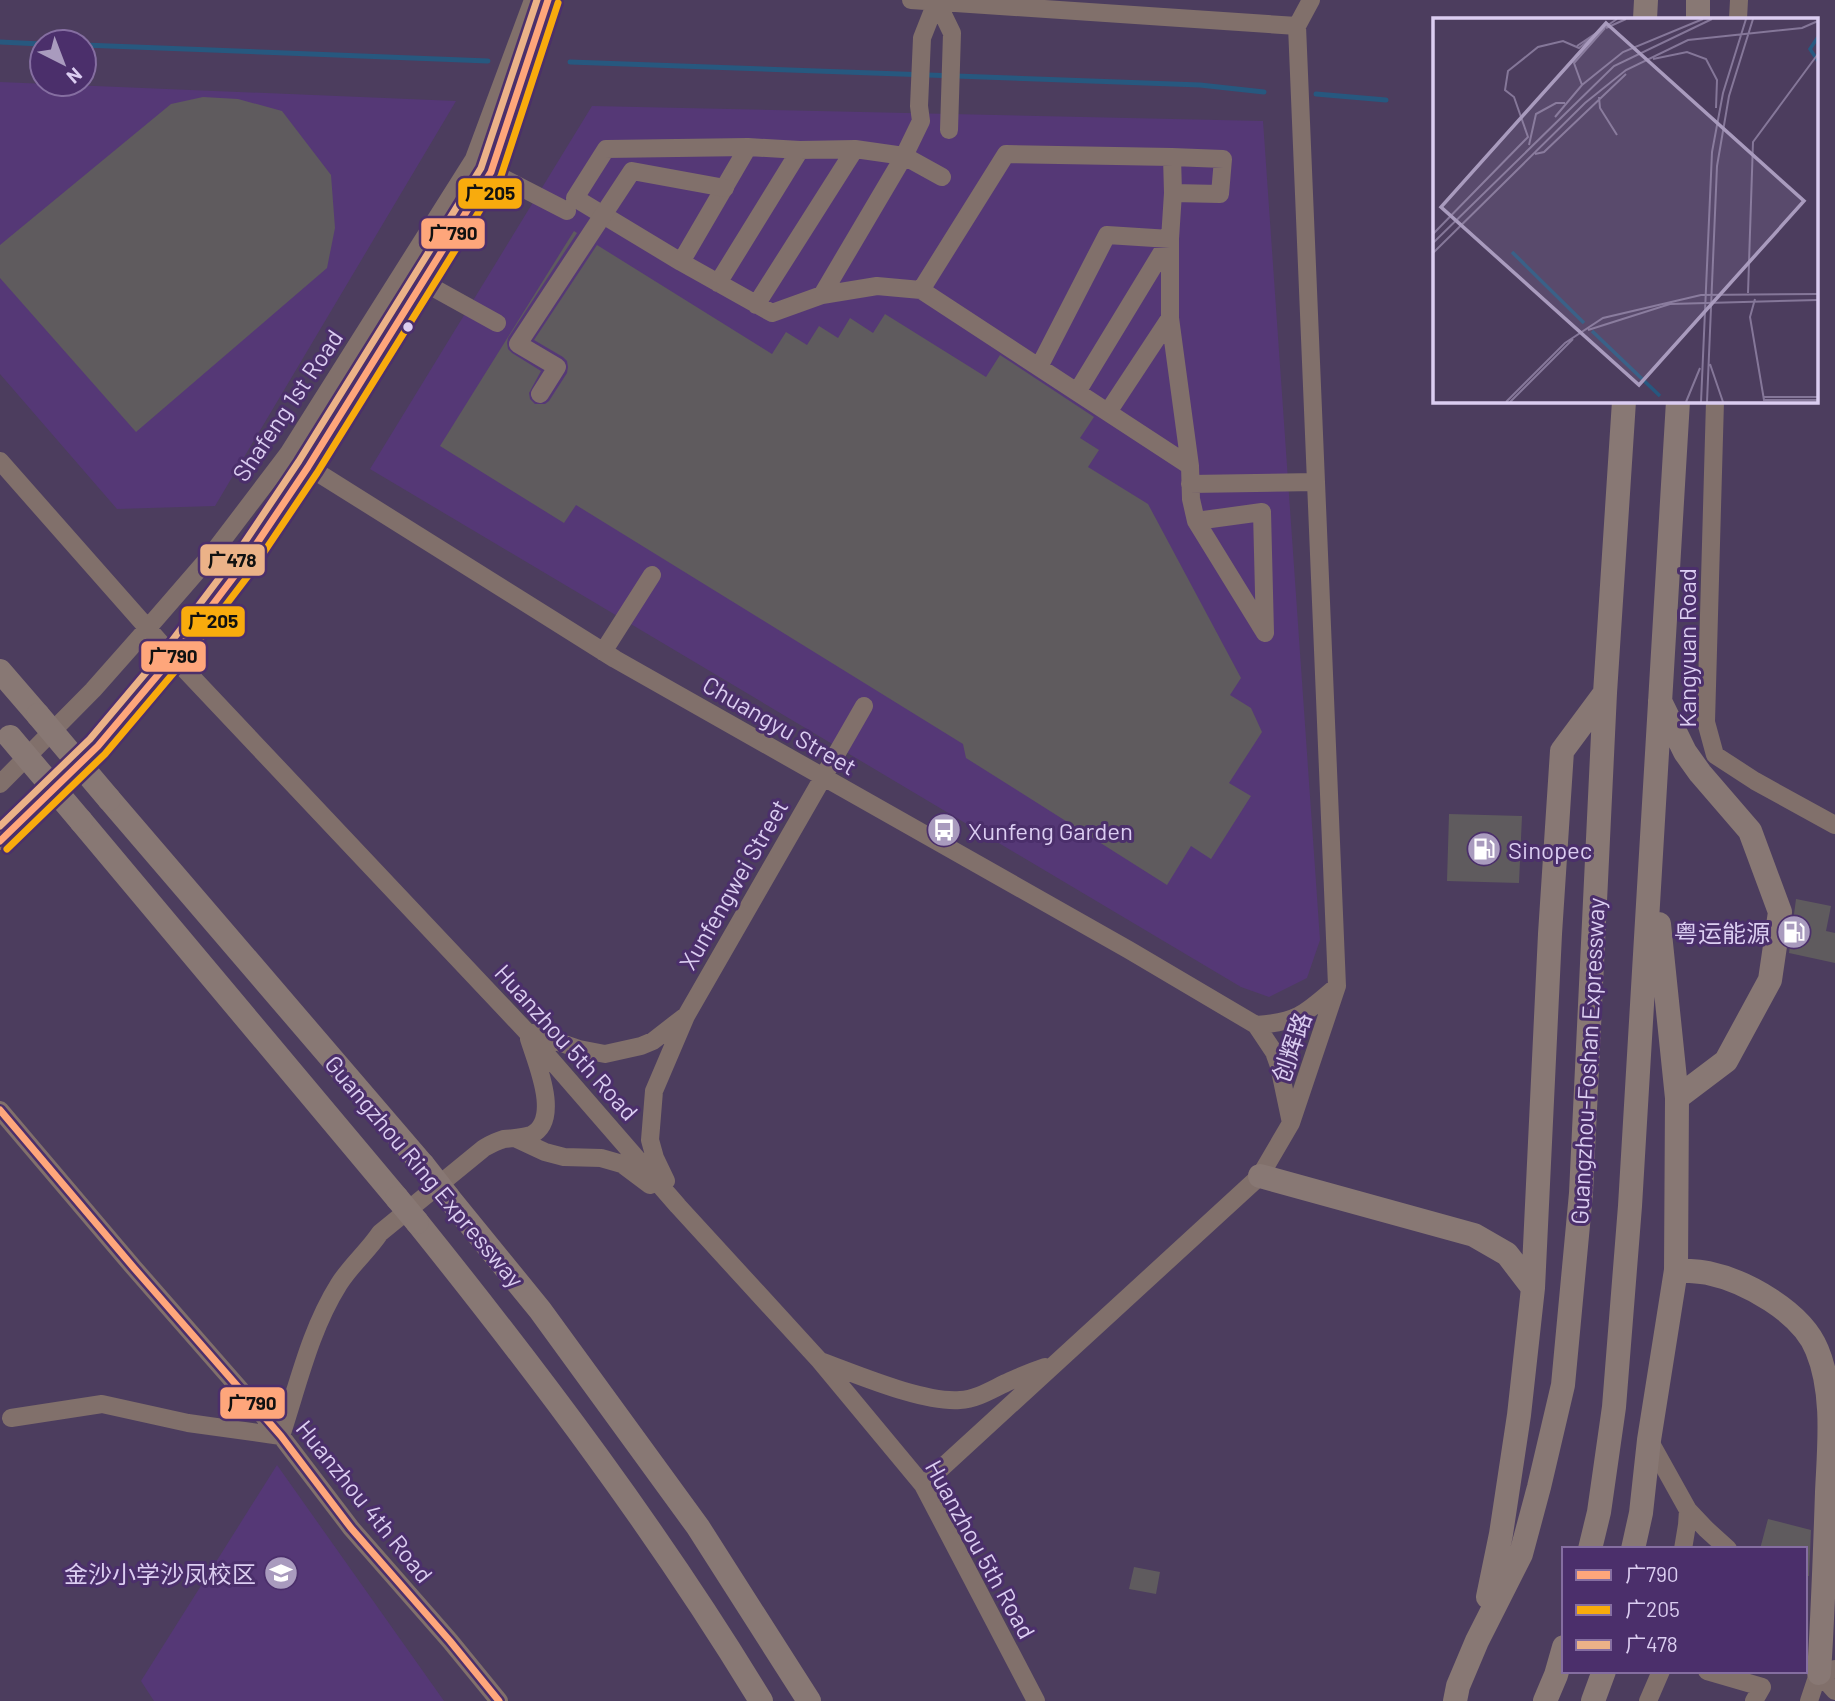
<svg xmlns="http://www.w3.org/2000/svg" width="1835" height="1701" font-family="Barlow,'Noto Sans SC',sans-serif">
  <rect width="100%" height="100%" fill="#4c3d5e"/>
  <path fill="#553876" d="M0,82l456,19 -241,405 -98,3 -117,-135z
    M592,106l671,15 57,819 -13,38 -38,19 -28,-10 -871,-518z
    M277,1465l167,236h-290l-13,-20z"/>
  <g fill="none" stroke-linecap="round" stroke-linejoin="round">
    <path stroke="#27587f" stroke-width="5" d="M0,42l42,2
      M84,45l404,16
      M570,62l630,23 64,7
      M1316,94l70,6"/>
  </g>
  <path fill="#5f5b5e" d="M203,97l35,2 44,12 49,64 4,53 -8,40 -191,164 -136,-154v-33l171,-141z
    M574,231l3,2 -69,105 -1,5 1,6 4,4 29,18 -12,22 1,6 5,5h10l4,-3 18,-28 1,-6 -1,-6 -4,-4 -29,-17 63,-95 175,109 14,-22 21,13 12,-19 19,12 12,-20 23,15 12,-19 101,63 14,-22 94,62 -14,21 19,12 -11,17 60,37 93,174 -11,17 21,13 11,24 -33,51 22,13 -40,63 -20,-13 -24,39 -201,-127 -3,-14 -387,-239 -12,18 -124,-77z
    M1449,814l73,2 -3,67 -72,-2z
    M1796,899l35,7 -5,25 9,2v30l-46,-10z
    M1768,1519l43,11 -2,46h-4v-27h-45z
    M1134,1567l26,5 -4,22 -27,-5z"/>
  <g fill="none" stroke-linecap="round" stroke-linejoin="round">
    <path stroke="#81706b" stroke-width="18" d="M911,0l386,26
      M937,0l-15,38 -3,68 2,15 -17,35 -82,139 -50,18 -91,-51 -106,-64 31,-49 142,-2 52,3 55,-1 49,7 38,21
      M937,2l15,31 -3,97
      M1738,19l1,-19
      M1172,157l51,2 -3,35 -47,-1
      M491,172l76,39
      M681,262l67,-115
      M423,282l74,41
      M718,283l82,-133
      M921,290l85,-136 166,3 1,36 -3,46v79l20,148 1,33 5,22 69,112
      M822,295l55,-9 44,4 269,176
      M756,305l99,-156
      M1039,367l68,-132 63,4 -93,153
      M1715,401l-9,321 9,33 40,26 80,44
      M1108,412l62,-94
      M288,454l327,205 514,291 127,75 18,27 5,14 12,57
      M0,461l173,196 353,374 152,175 142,155 103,124 113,216
      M1190,484l126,-2
      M1196,521l66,-9 3,121
      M603,652l49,-77
      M0,784l93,-94 54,-61 65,-75 76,-100 186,-295 59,-159
      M0,841l98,-95 75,-89 66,-87 69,-103 183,-295 57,-172
      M1256,1025c42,-3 49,-11 80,-38
      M526,1031l53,18 26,5 36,-8 12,-5 31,-24
      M0,1110l134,158 147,168 70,92 99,113 49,60
      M515,1138l30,14 19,5 37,1 21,6 28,21
      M666,1181l-11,-23 -5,-18 4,-49 32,-75 178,-310
      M820,1361c36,13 103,42 140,39 18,-1 34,-12 50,-19 11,-5 23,-10 35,-14
      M11,1418l91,-14 86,19 93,13c17,-51 29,-106 58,-152 12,-19 29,-33 41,-51l104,-85c7,-4 13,-7 20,-9 9,-1 19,-1 27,-4 31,-15 5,-73 -2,-96
      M1649,1440l39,70 18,19 22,20
      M923,1485l337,-309 31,-53 46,-137 -40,-960 14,-26
      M1683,1549l4,-24 1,-15
      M1835,1669l-16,4 16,18
      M1707,1671l55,16 -8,14
      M1648,1701l13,-30
      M1809,1701l13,-39"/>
    <path stroke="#887874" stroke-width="24" d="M1645,19l1,-19
      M1698,19v-19
      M0,671l38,44
      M1660,701l25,51 15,21 50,58 30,81 -10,68 -44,81 -49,37
      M109,799l314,366
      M81,821l316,377
      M1260,1176l214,59 33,19 26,34
      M448,1197l92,113 158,217 111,174
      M417,1222c123,153 242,311 344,479
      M1676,1270c10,1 21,1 32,3 38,8 94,39 109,77 18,43 12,98 10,142 -2,61 -4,121 -8,181
      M1590,1549l9,-37 15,-105 16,-201 48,-805
      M1633,1549l8,-36 8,-73 27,-170 1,-172 -18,-174
      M1488,1597l13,-63 18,-119 14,-127 17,-354 12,-183 43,-58
      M1455,1701l3,-15 19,-45 44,-87 18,-67 24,-102 18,-192 24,-500 19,-292
      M1545,1701l11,-26 8,-28
      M1593,1701l11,-30"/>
    <path stroke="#81706b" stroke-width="18" d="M540,394l17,-27 -39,-23 114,-173 93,17"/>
    <path stroke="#887874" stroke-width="24" d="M38,715l71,84
      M10,737l71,84
      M423,1165l25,32
      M397,1198l20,24"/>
    <g stroke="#4b2f6b" stroke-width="12">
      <path id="bus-1" d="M0,841l98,-95 75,-89 66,-87 69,-103 183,-295 57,-172
        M0,1110l134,158 147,168 70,92 99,113 49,60"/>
    </g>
    <g stroke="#4b2f6b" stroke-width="12">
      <path id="bus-2" d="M7,849l98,-95 76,-90 67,-88 69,-103 184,-297 57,-173"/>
    </g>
    <g stroke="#4b2f6b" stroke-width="12">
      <path id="bus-3" d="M0,826l90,-87 75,-89 65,-86 69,-103 182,-293 56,-168"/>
    </g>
    <use href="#bus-1" stroke="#fea67b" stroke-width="7"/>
    <use href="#bus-2" stroke="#f8ab0d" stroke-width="7"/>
    <use href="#bus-3" stroke="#ebb288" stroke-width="7"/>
  </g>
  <defs>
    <g id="bus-disc" transform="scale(1.75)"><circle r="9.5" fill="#a99bbe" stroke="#4b2f6b"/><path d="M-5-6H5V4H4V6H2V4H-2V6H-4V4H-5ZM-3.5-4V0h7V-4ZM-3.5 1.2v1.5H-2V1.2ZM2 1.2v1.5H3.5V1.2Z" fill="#fff"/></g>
    <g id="fuel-disc" transform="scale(1.75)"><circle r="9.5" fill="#a99bbe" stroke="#4b2f6b"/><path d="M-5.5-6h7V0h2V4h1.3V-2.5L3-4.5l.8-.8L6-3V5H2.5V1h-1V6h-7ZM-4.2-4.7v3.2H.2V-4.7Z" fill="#fff"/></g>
    <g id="school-disc" transform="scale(1.75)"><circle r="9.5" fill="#a99bbe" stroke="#4b2f6b"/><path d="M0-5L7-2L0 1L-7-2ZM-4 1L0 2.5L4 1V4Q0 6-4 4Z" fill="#fff"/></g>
  </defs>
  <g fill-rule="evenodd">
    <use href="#bus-disc" x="944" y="830"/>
    <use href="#fuel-disc" x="1484" y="849"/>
    <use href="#fuel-disc" x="1794" y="932"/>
    <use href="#school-disc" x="281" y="1573"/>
  </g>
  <circle fill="#dbcdf1" stroke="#4b2f6b" stroke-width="2.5" cx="408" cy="327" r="6"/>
  <g text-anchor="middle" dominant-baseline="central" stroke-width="6" stroke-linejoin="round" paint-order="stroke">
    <g font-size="24" fill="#dbcdf1" stroke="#4b2f6b">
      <text transform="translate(287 405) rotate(-56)">Shafeng 1st Road</text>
      <text transform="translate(1686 648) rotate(-90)">Kangyuan Road</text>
      <text transform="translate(780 725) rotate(30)">Chuangyu Street</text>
      <text transform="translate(733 884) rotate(-60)">Xunfengwei Street</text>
      <text transform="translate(567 1042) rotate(48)">Huanzhou 5th Road</text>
      <text transform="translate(1291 1047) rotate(-71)">创辉路</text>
      <text transform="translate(1587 1061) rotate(-87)">Guangzhou-Foshan Expressway</text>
      <text transform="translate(425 1171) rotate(50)">Guangzhou Ring Expressway</text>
      <text transform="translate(365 1501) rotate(51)">Huanzhou 4th Road</text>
      <text transform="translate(981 1549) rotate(61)">Huanzhou 5th Road</text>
    </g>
    <g font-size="24" fill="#dbcdf1" stroke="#4b2f6b" text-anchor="start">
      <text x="968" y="830">Xunfeng Garden</text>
      <text x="1508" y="849">Sinopec</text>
      <text x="1770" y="932" text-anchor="end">粤运能源</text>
      <text x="256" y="1573" text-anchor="end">金沙小学沙凤校区</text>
    </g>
  </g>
  <g transform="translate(1433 18)">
    <rect width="385" height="385" fill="#4c3d5e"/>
    <path fill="none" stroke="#27587f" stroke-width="3.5" d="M385,19l-8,12 8,12M79,234l72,71M159,313l68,65"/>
    <path fill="none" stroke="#857799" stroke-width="2" d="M173,10l20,-9M144,28l40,-27M220,41l34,-7 19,7 11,21 -1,28M149,67l-8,-22 31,-35M166,79l1,11 17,27M122,99l27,-32 41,-33 80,-33M96,127l7,-31 20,-11h9M102,136l9,-2 82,-78M0,216l95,-97 -14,-40 -9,-7 3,-19 30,-24 25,-6 16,7 17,-14M0,225l181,-177 98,-47M0,235l152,-150 41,-33 62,-30 114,-12 16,-7M315,275l5,-151 65,-88M322,281l-5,18 14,83h54M155,312l82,-26 148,-4M277,346l13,38M331,379h54M73,384l59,-59 38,-25 98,-23 117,-1M77,384l63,-63M253,384l14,-34M268,384l11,-250 11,-59 23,-74M274,384l10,-236 12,-70 24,-77"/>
    <path fill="#a99bbe" fill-opacity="0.15" stroke="#a99bbe" stroke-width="3.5" d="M173,5l198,178 -165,184 -198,-178z"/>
    <rect width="385" height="385" fill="none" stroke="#dbcdf1" stroke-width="3.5"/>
  </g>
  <g stroke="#4b2f6b" stroke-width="2.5">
    <rect x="457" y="177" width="66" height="33" rx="7" fill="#f8ab0d"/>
    <rect x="420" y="217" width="66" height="33" rx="7" fill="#fea67b"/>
    <rect x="199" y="543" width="67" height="34" rx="7" fill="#ebb288"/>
    <rect x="180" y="605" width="66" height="33" rx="7" fill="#f8ab0d"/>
    <rect x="140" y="640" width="67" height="33" rx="7" fill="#fea67b"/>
    <rect x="219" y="1386" width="67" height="34" rx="7" fill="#fea67b"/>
  </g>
  <g font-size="19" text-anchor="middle" font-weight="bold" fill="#111">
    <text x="490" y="200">广205</text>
    <text x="453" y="240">广790</text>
    <text x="232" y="567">广478</text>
    <text x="213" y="628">广205</text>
    <text x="173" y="663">广790</text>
    <text x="252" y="1410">广790</text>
  </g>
  <rect x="1562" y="1547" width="245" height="126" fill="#4b2f6b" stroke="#856ea1" stroke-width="2"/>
  <rect x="1576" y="1570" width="35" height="10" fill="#fea67b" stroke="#856ea1" stroke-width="2"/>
  <text x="1625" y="1582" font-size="21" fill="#dbcdf1">广790</text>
  <rect x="1576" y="1605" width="35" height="10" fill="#f8ab0d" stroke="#856ea1" stroke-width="2"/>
  <text x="1625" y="1617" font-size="21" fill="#dbcdf1">广205</text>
  <rect x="1576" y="1640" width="35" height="10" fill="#ebb288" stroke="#856ea1" stroke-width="2"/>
  <text x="1625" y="1652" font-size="21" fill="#dbcdf1">广478</text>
  <g transform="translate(63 63) rotate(138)"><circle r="33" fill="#4b2f6b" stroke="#856ea1" stroke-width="2"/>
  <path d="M0-5L12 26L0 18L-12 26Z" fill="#a99bbe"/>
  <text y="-10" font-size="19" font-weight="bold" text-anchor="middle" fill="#dbcdf1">N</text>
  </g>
</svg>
